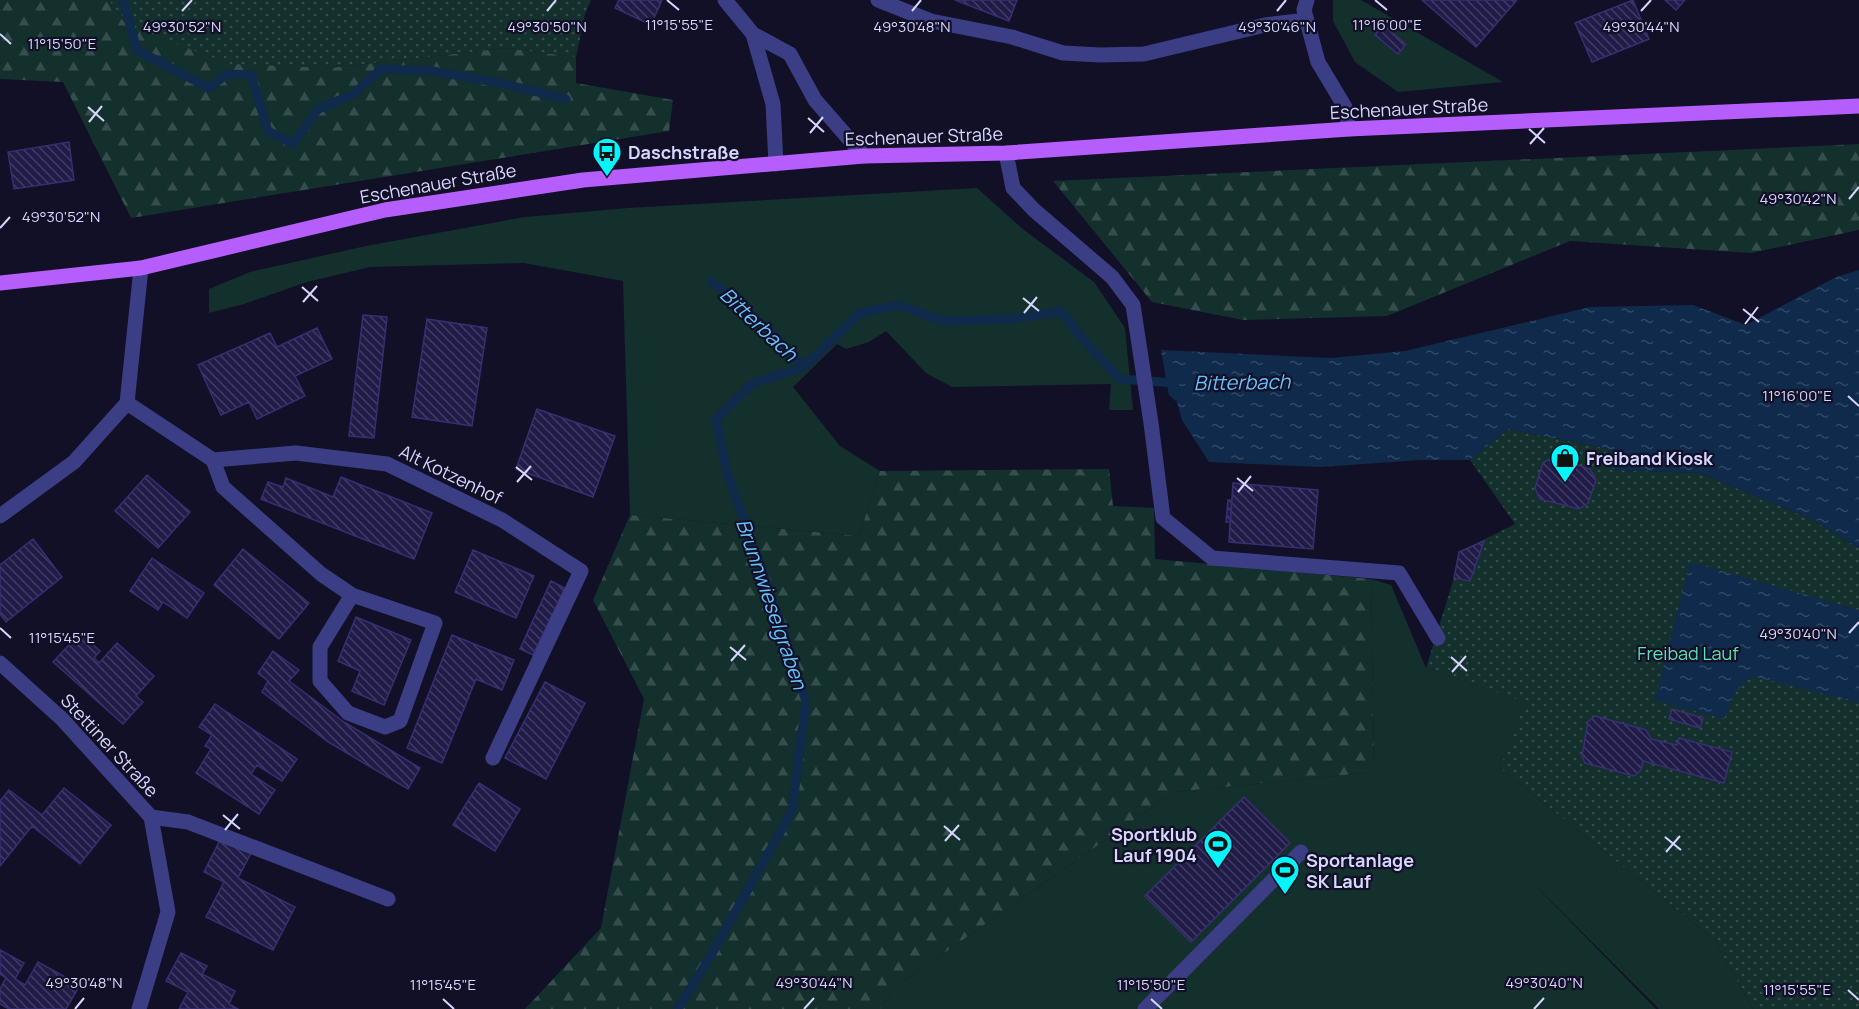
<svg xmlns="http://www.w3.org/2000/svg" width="1859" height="1009" font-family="Manrope,sans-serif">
  <defs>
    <pattern id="forest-firs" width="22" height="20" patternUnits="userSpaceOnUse" patternTransform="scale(1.5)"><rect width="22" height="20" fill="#13302d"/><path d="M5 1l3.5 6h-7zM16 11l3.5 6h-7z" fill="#354d4c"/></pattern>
    <pattern id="park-dots" width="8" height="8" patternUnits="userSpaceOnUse" patternTransform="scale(1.5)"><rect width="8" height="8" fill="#13302d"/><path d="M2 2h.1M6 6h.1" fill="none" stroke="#354d4c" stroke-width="1.8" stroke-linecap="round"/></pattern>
    <pattern id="water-ripples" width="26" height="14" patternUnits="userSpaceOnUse" patternTransform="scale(1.5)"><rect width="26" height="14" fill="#0f2a4b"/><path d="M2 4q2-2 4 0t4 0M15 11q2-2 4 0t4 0" fill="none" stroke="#314866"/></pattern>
    <pattern id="building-back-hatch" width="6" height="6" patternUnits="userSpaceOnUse" patternTransform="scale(1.5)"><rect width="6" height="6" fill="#211c47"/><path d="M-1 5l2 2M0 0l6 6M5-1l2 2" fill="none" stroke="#403c63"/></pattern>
  </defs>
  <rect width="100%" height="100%" fill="#121026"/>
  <path fill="#13302d" d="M1333,0h28l142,82 -105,10 -43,-30 -22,-41z
    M977,188l47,42 70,52 31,46 8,82h-24l2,-26 -159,3 -26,-14 -40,-42 -17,11 -23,7 -9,-5 -44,43 47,59 40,25 -21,65 -229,-21 -7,-234 -99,-18 -154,4 -63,15 -63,22 -35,9v-24l41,-17 116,-26 159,-29 103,-9z
    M1371,579l20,6 35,83 100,34 -26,66 214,171 39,70h-94l-133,-133 130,133h-775l13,-21 280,-196 200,-20z"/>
  <path fill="url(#forest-firs)" d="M0,0h109l18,26 202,42 177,-20 70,9v26l97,17 -4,31 -538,87 -68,-136 -63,-3z
    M1859,144v86l-108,23 -181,-12 -183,75 -144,4 -91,-18 -99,-121z
    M1109,469l4,37 41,2 1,51 216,20 3,193 -200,20 -280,196 -13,21h-356l76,-81 43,-229 -51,-99 37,-85 229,21 21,-65z"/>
  <path fill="url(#park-dots)" d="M109,0h482l-6,14 -9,43 -70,-9 -177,20 -98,-4 -104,-38z
    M1508,429l101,20 5,21 86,3 109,45 50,30v461h-106l-39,-70 -214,-171 25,-66 -99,-34 28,-90 5,-26 56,-28 -45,-64z"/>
  <path fill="url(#water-ripples)" d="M1859,270v278l-50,-30 -109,-45 -87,-3 -4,-21 -101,-20 -38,31h-49l-101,7 -111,-5 -27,-42 -5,-18 -8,-7 -8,-45 170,8 74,-7 185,-44 103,-2 53,20 90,-48z
    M1690,562l169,48v93l-107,-27 -18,17 -10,26 -69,-19z"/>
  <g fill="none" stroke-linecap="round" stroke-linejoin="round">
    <path stroke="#0f2a4b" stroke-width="9" d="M123,0l14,50 72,38 18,-14 24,1 17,56 25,13 25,-35 36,-15 27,-25 52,2 67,12 66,16
      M711,281l62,53 31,33 56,-54 39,-8 43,16 70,-2 49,-8 23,29 36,39 55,4
      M678,1009l33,-54 81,-144 14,-110 -33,-101 -46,-127 -11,-54 37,-36 51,-16"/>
  </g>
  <path fill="url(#building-back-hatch)" stroke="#372e73" stroke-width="1.5" d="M619,0h43l-11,25 -36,-17z
    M955,0h62l-8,21z
    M1422,0h95l-41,47z
    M1633,0l16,39 -57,23 -17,-39z
    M1665,0h20l-9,10z
    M1383,25l23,19 -8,10 -23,-19z
    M69,142l5,38 -60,9 -6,-37z
    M363,315l24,2 -13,121 -25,-2z
    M427,319l60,9 -15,98 -60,-9z
    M317,328l15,31 -37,17 10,20 -48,23 -8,-17 -28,13 -23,-50 72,-32 7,14z
    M537,409l78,27 -22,61 -77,-28z
    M1553,457l37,12 6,11 -8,23 -9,6 -39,-10 -5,-11 8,-25z
    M147,475l43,37 -32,36 -43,-37z
    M341,477l91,36 -18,46 -153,-60 7,-17 15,5 3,-9 47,19z
    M1233,483l85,7 -5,59 -84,-7 1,-20h-4l2,-22h4z
    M1233,483l85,7 -5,59 -84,-7z
    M33,539l29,38 -56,45 -6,-8v-49z
    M1484,541l-14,40 -16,-3 5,-26z
    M243,549l66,54 -30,36 -65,-54z
    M473,550l61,26 -18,42 -61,-26z
    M152,558l52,35 -17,25 -24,-16 -5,8 -28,-19z
    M551,581l14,7 -32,67 -13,-6z
    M356,617l55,23 -27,65 -32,-14 8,-20 -22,-10z
    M80,633l20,18 -6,7 5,5 18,-20 37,33 -18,20 7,6 -20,22 -70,-62z
    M452,635l62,25 -12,30 -26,-11 -34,84 -35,-15z
    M273,651l26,19 -10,11 55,41 76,46 -12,21 -80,-47 -66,-50 6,-11 -10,-8z
    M545,682l40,21 -39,76 -41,-21z
    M215,704l82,55 -15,22 -25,-16 -6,9 24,16 -16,24 -63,-41 15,-24 -6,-3 7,-11 -13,-8z
    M1672,709l31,9 -3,10 -31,-9z
    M1595,716l51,14 5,9 26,6 2,-7 53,14 -8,31 -81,-22 -2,9 -7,6 -49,-13 -3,-7 6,-34z
    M479,783l41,26 -25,42 -42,-26z
    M64,788l47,37 -31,39 -48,-38 -32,40v-65l9,-11 33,25z
    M1244,797l46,46 -99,99 -46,-46z
    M221,838l30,15 -13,25 57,29 -22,43 -67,-33 18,-35 -20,-10z
    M0,950l24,13 -9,16 10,6 13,-23 42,23 -14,24h-57l-9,-5v-15l6,-11 -6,-4z
    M181,953l26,13 -5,8 33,17 -6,13 9,5h-59l9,-17 -22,-11z"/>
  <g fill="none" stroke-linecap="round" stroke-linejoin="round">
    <path stroke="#3b3e85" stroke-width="15" d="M725,0l28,34 20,70 3,60
      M878,0l53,21 81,16 51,16 37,2 44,-1 121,-29 42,-5
      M1307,0l-3,10 14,52 27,45 4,22
      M753,34l37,20 25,46 49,56
      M1006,153l7,35 21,22 78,67 21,28 18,118 12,95 49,40 187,15 39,65
      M127,403l86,57 83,-7 91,11 115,56 79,51 -88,187
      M213,460l10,27 98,87 31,21 83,28 -35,98 -15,6 -37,-14 -28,-32v-34l32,-52
      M0,516l74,-54 53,-59 14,-135
      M0,663l62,56 89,98 17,95 -29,97
      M151,817l37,5 200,77
      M1145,1009l156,-157"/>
    <path stroke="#b65efd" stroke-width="15" d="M0,283l141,-15 244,-58 198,-30 281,-24 142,-3 343,-24 510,-23"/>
  </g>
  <path fill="none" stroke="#d7d6ff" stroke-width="2" d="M667,0l12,10M1375,0l12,10M182,11l10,-11M547,11l9,-11M912,11l9,-11M1277,11l9,-11M1641,11l10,-11M0,34l11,10M88,107l16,14M808,118l16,14M89,122l13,-16M1529,129l16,14M810,133l13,-16M1530,144l14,-16M1849,199l10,-12M0,228l10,-11M302,287l16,14M1023,298l16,13M303,302l14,-16M1743,309l16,13M1024,313l13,-16M1745,324l13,-17M1848,396l11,10M516,467l16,13M1237,478l16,13M517,482l14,-16M1238,492l13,-16M0,628l11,10M1849,633l10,-11M730,647l16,13M1451,657l16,14M731,661l14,-16M1452,672l14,-16M223,815l17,14M944,826l16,14M225,830l13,-16M1665,837l16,13M945,841l14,-16M1666,852l14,-16M1848,990l11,10M443,999l11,10M1151,999l11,10M75,1009l9,-11M804,1009l10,-11M1534,1009l10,-11"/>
  <defs>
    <g id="bus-pin" transform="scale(1.5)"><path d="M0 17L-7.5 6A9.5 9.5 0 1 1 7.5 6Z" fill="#04f6fc" stroke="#121026"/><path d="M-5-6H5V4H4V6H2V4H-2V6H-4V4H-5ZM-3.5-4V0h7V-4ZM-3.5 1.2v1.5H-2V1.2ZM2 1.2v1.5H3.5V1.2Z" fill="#111"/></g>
    <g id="shop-pin" transform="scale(1.5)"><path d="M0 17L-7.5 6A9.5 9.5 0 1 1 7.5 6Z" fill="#04f6fc" stroke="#121026"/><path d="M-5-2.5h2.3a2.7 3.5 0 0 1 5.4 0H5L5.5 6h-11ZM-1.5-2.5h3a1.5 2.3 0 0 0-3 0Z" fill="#111"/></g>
    <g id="stadium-pin" transform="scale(1.5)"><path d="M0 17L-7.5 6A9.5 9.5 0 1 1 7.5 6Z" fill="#04f6fc" stroke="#121026"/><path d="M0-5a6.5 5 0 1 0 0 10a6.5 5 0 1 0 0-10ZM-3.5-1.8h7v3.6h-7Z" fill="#111"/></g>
  </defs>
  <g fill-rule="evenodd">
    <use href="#bus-pin" x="607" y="152"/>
    <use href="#shop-pin" x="1565" y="458"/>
    <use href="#stadium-pin" x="1218" y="844"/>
    <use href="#stadium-pin" x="1285" y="870"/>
  </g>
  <g text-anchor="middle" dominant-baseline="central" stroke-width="4.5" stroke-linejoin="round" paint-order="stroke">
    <g font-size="18" fill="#d7d6ff" stroke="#121026">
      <text transform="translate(1409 108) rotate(-3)">Eschenauer Straße</text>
      <text transform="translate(924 136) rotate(-2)">Eschenauer Straße</text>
      <text transform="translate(438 183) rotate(-10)">Eschenauer Straße</text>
      <text transform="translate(451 474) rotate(26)">Alt Kotzenhof</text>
      <text transform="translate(110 745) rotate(47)">Stettiner Straße</text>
    </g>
    <g font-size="18" font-weight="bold" fill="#d7d6ff" stroke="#121026" text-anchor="start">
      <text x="628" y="152">Daschstraße</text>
      <text x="1586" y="458">Freiband Kiosk</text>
      <text x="1197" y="834" text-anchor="end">Sportklub<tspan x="1197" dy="21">Lauf 1904</tspan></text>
      <text x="1306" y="860">Sportanlage<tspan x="1306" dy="21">SK Lauf</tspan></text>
    </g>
    <g font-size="18" fill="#61dfb6" stroke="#121026">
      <text x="1688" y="653">Freibad Lauf</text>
    </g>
    <g font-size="20" font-style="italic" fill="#65c2fd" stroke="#121026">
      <text transform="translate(759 324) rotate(43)">Bitterbach</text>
      <text transform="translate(1242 382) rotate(-1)">Bitterbach</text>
      <text transform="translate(772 604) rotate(71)">Brunnwieselgraben</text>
    </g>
  </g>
  <g font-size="15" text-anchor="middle" fill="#d7d6ff" stroke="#121026" stroke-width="4.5" stroke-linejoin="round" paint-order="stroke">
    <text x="679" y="30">11°15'55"E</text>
    <text x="1387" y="30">11°16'00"E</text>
    <text x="182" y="32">49°30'52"N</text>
    <text x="547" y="32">49°30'50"N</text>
    <text x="912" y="32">49°30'48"N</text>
    <text x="1277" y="32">49°30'46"N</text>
    <text x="1641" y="32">49°30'44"N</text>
    <text x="62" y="49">11°15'50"E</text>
    <text x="1798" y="204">49°30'42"N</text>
    <text x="61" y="222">49°30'52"N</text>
    <text x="1797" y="401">11°16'00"E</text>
    <text x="1798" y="639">49°30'40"N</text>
    <text x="62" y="643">11°15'45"E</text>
    <text x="84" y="988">49°30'48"N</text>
    <text x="814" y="988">49°30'44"N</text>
    <text x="1544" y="988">49°30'40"N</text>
    <text x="443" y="990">11°15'45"E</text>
    <text x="1151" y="990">11°15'50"E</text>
    <text x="1797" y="995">11°15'55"E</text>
  </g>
</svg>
